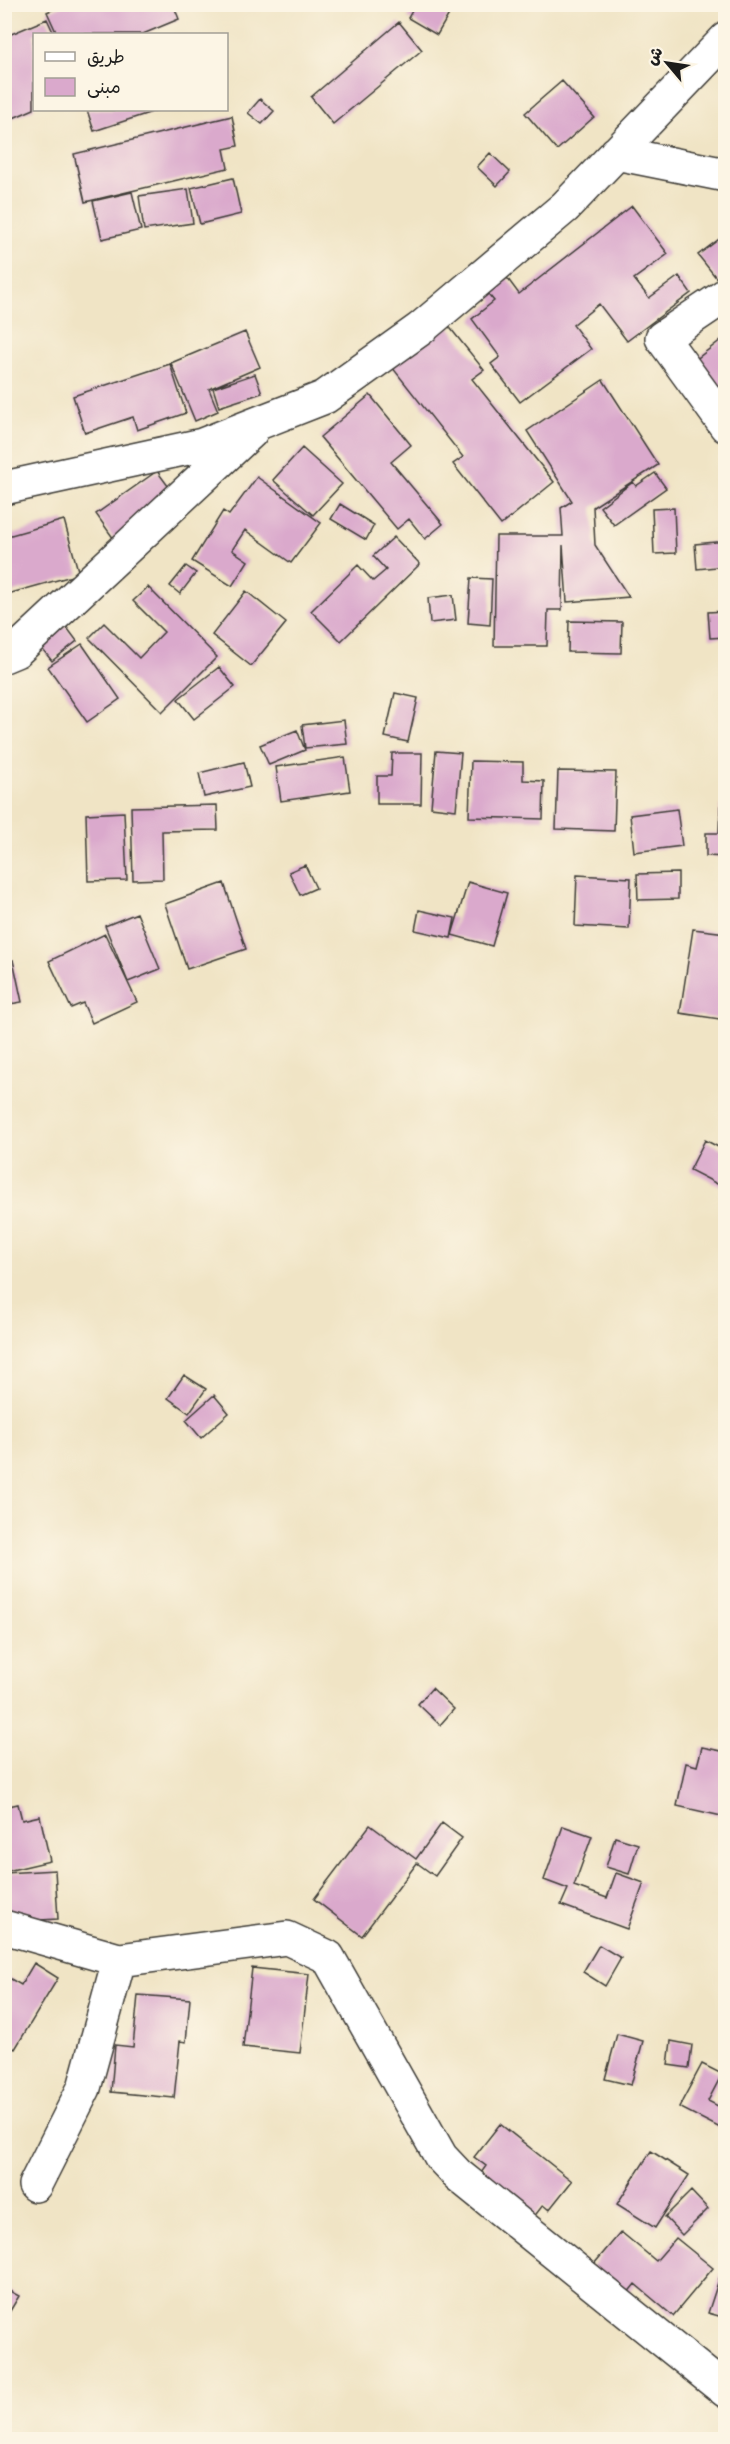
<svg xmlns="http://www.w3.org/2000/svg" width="730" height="2444" font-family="Kalam,'Playpen Sans Arabic',sans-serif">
  <rect width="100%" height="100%" fill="#fcf5e5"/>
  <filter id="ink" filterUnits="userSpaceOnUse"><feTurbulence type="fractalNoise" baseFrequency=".0167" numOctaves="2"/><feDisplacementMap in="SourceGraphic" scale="12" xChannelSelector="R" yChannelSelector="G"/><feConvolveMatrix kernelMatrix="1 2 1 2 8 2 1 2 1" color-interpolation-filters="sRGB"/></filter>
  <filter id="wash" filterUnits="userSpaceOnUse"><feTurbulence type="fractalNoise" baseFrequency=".008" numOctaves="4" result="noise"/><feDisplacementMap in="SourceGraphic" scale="24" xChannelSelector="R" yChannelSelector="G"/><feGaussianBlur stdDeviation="1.35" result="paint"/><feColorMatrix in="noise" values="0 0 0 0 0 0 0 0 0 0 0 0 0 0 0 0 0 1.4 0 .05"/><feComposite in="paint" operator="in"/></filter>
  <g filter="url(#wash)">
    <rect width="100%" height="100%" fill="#f0e4c5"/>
    <g id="blocks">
      <path fill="#daa9cc" d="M65,4h108l6,15 -36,15h-86l-10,-22z
        M416,4h39l-18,31 -29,-17z
        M47,19l7,15h-20v75l-30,13v-67l2,-1 -2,-17z
        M399,22l23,28 -89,74 -22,-27z
        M562,81l32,36 -37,33 -32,-37z
        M260,99l14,12 -12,13 -14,-11z
        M87,110h71l-64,21z
        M232,116l6,30 -14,3 4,19 -143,34 -11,-48z
        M490,153l20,19 -13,14 -20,-19z
        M233,178l8,36 -41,10 -9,-36z
        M188,189l5,34 -49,7 -5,-34z
        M132,192l9,38 -39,9 -9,-38z
        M632,206l36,48 -34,25 15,19 30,-22 12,17 -64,48 -28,-37 -26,21 18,24 -71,53 -29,-38 9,-7 -28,-38 22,-18 -9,-11 20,-15 14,19z
        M726,234v56l-28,-35z
        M443,319l41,51 -12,9 82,103 -53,43 -48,-61 10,-7 -75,-95z
        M245,332l15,35 -51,22 9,22 -23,10 -24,-58z
        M726,336v76l-37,-47z
        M170,364l16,49 -49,17 -4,-13 -48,16 -12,-37z
        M255,374l7,19 -43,14 -6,-19z
        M603,380l55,85 -65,42 2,38 34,52 -62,5 -4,-57 -1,65h-14l-1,36h-53l2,-110h67l-2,-28 11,-7 -45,-70z
        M370,395l41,50 -20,17 52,62 -18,15 -16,-20 -12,10 -77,-92z
        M302,448l40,36 -29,31 -40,-35z
        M157,471l20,27 -61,44 -20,-28z
        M655,473l11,15 -52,37 -14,-18 33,-25 3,4z
        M257,477l64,46 -30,40 -46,-33 -13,20 16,11 -16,25 -40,-25 31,-50 6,4z
        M340,504l34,21 -8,15 -35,-21z
        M674,508l2,45 -22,1 -2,-45z
        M64,520l15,54 -75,21v-58z
        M394,537l26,27 -79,77 -30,-30 47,-46 15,16 13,-11 -13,-14z
        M726,541v25l-29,3 -2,-25z
        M186,566l10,7 -16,21 -10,-8z
        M471,578l21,1 -2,46 -22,-2z
        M148,587l69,70 -55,55 -73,-74 15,-15 35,35 25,-26 -31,-31z
        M246,591l40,32 -35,43 -39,-31z
        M453,595l3,25 -26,3 -2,-25z
        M726,611v26l-16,1 -2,-26z
        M569,621l53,1 -1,31 -53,-1z
        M65,625l12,16 -25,20 -13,-16z
        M82,644l38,55 -33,23 -39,-55z
        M219,667l16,20 -41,32 -16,-20z
        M395,693l23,5 -10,44 -23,-5z
        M344,720l3,24 -42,4 -3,-23z
        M297,730l8,20 -36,15 -9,-20z
        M436,751l25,2 -5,57 -25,-3z
        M392,753h30l-1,51h-44v-28h14z
        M345,757l5,34 -69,10 -5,-34z
        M471,761l52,1v18l21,1 -1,38 -74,-2z
        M244,762l6,25 -46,10 -5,-24z
        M558,771l58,1 -2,59 -58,-2z
        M217,805l1,25 -56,1 1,48 -30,1 -2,-73z
        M720,806h6v51l-20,-1v-23h13z
        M677,809l5,37 -48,6 -4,-37z
        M124,812l3,68 -39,1 -2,-67z
        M305,865l11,23 -16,7 -11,-23z
        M678,873v26l-40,1 -1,-26z
        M577,875l54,3 -2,51 -54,-3z
        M468,882l39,11 -15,53 -40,-11z
        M224,883l22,66 -59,20 -22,-65z
        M419,910l36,8 -4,20 -36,-8z
        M137,913l23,56 -32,13 -23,-56z
        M693,929l33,4v87l-46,-7z
        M105,934l32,68 -45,21 -9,-20 -12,5 -22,-47z
        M13,960l9,42 -18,3v-43z
        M705,1140l21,11 -1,37 -35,-18z
        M184,1375l22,14 -17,24 -21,-15z
        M214,1395l15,18 -28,25 -15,-18z
        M432,1688l22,21 -14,16 -22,-21z
        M702,1747l24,5v65l-49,-11 9,-43 11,3z
        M18,1804l4,16 18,-4 10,45 -43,10 -3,-10v-54z
        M442,1823l20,15 -27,38 -18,-13 -55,73 -48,-37 56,-74 46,34z
        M563,1826l29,10 -18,50 33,12 9,-25 28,10 -17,46 -66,-24 7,-16 -24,-9z
        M615,1837l23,7 -9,30 -23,-7z
        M55,1870l3,49 -54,3v-49z
        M599,1945l22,13 -16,28 -22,-14z
        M34,1963l24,15 -43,71 -11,-6v-68l17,10z
        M252,1968l57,6 -9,79 -57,-6z
        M138,1995l52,4 -4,43 -6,-1 -6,57 -63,-6 4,-47 18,2z
        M617,2034l26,7 -12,44 -26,-6z
        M671,2041l21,4 -3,23 -21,-3z
        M702,2064l20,10 -14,27 18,9v21l-47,-24z
        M500,2124l72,57 -23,29 -6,-5 -13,17 -54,-42 10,-14 -12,-9z
        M651,2151l38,24 -34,53 -38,-24z
        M691,2191l17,18 -26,26 -17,-18z
        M621,2232l35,29 20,-23 37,30 -40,48 -38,-32 -13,16 -34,-29z
        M726,2258v60l-18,-5z
        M4,2288l15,8 -15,25z"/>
    </g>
  </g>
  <g filter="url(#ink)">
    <use href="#blocks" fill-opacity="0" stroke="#3c3a35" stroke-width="1.5"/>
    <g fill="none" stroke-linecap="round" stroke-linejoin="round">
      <g stroke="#3c3a35" stroke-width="36">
        <path id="minor" d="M616,153l110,22
          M726,295l-64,43 64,88
          M4,488l198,-43 123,-48 95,-68 145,-122 161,-168
          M4,656l12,-5 235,-219
          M4,1927l115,33 168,-22 41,19 113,200 17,18 268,216
          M35,2185l49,-97 35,-128"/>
      </g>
      <use href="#minor" stroke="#fff" stroke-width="33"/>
    </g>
  </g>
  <rect width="730" height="2444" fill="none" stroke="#fcf5e5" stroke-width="24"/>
  <rect x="33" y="33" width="195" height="78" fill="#fcf5e5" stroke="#a29e95" stroke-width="1.5"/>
  <rect x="45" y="52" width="30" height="9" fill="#ffffff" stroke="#a29e95" stroke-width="1.5"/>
  <text x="87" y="63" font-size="18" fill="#1c1c1c">طريق</text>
  <rect x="45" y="78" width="30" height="18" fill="#daa9cc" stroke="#a29e95" stroke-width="1.5"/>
  <text x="87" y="93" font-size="18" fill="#1c1c1c">مبنى</text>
  <g transform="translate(667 63) rotate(299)" stroke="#fcf5e5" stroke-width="4.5" paint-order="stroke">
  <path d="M0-4.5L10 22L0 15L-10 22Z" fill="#1c1c1c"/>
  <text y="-9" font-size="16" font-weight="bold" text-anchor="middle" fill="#1c1c1c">ش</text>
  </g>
</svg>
